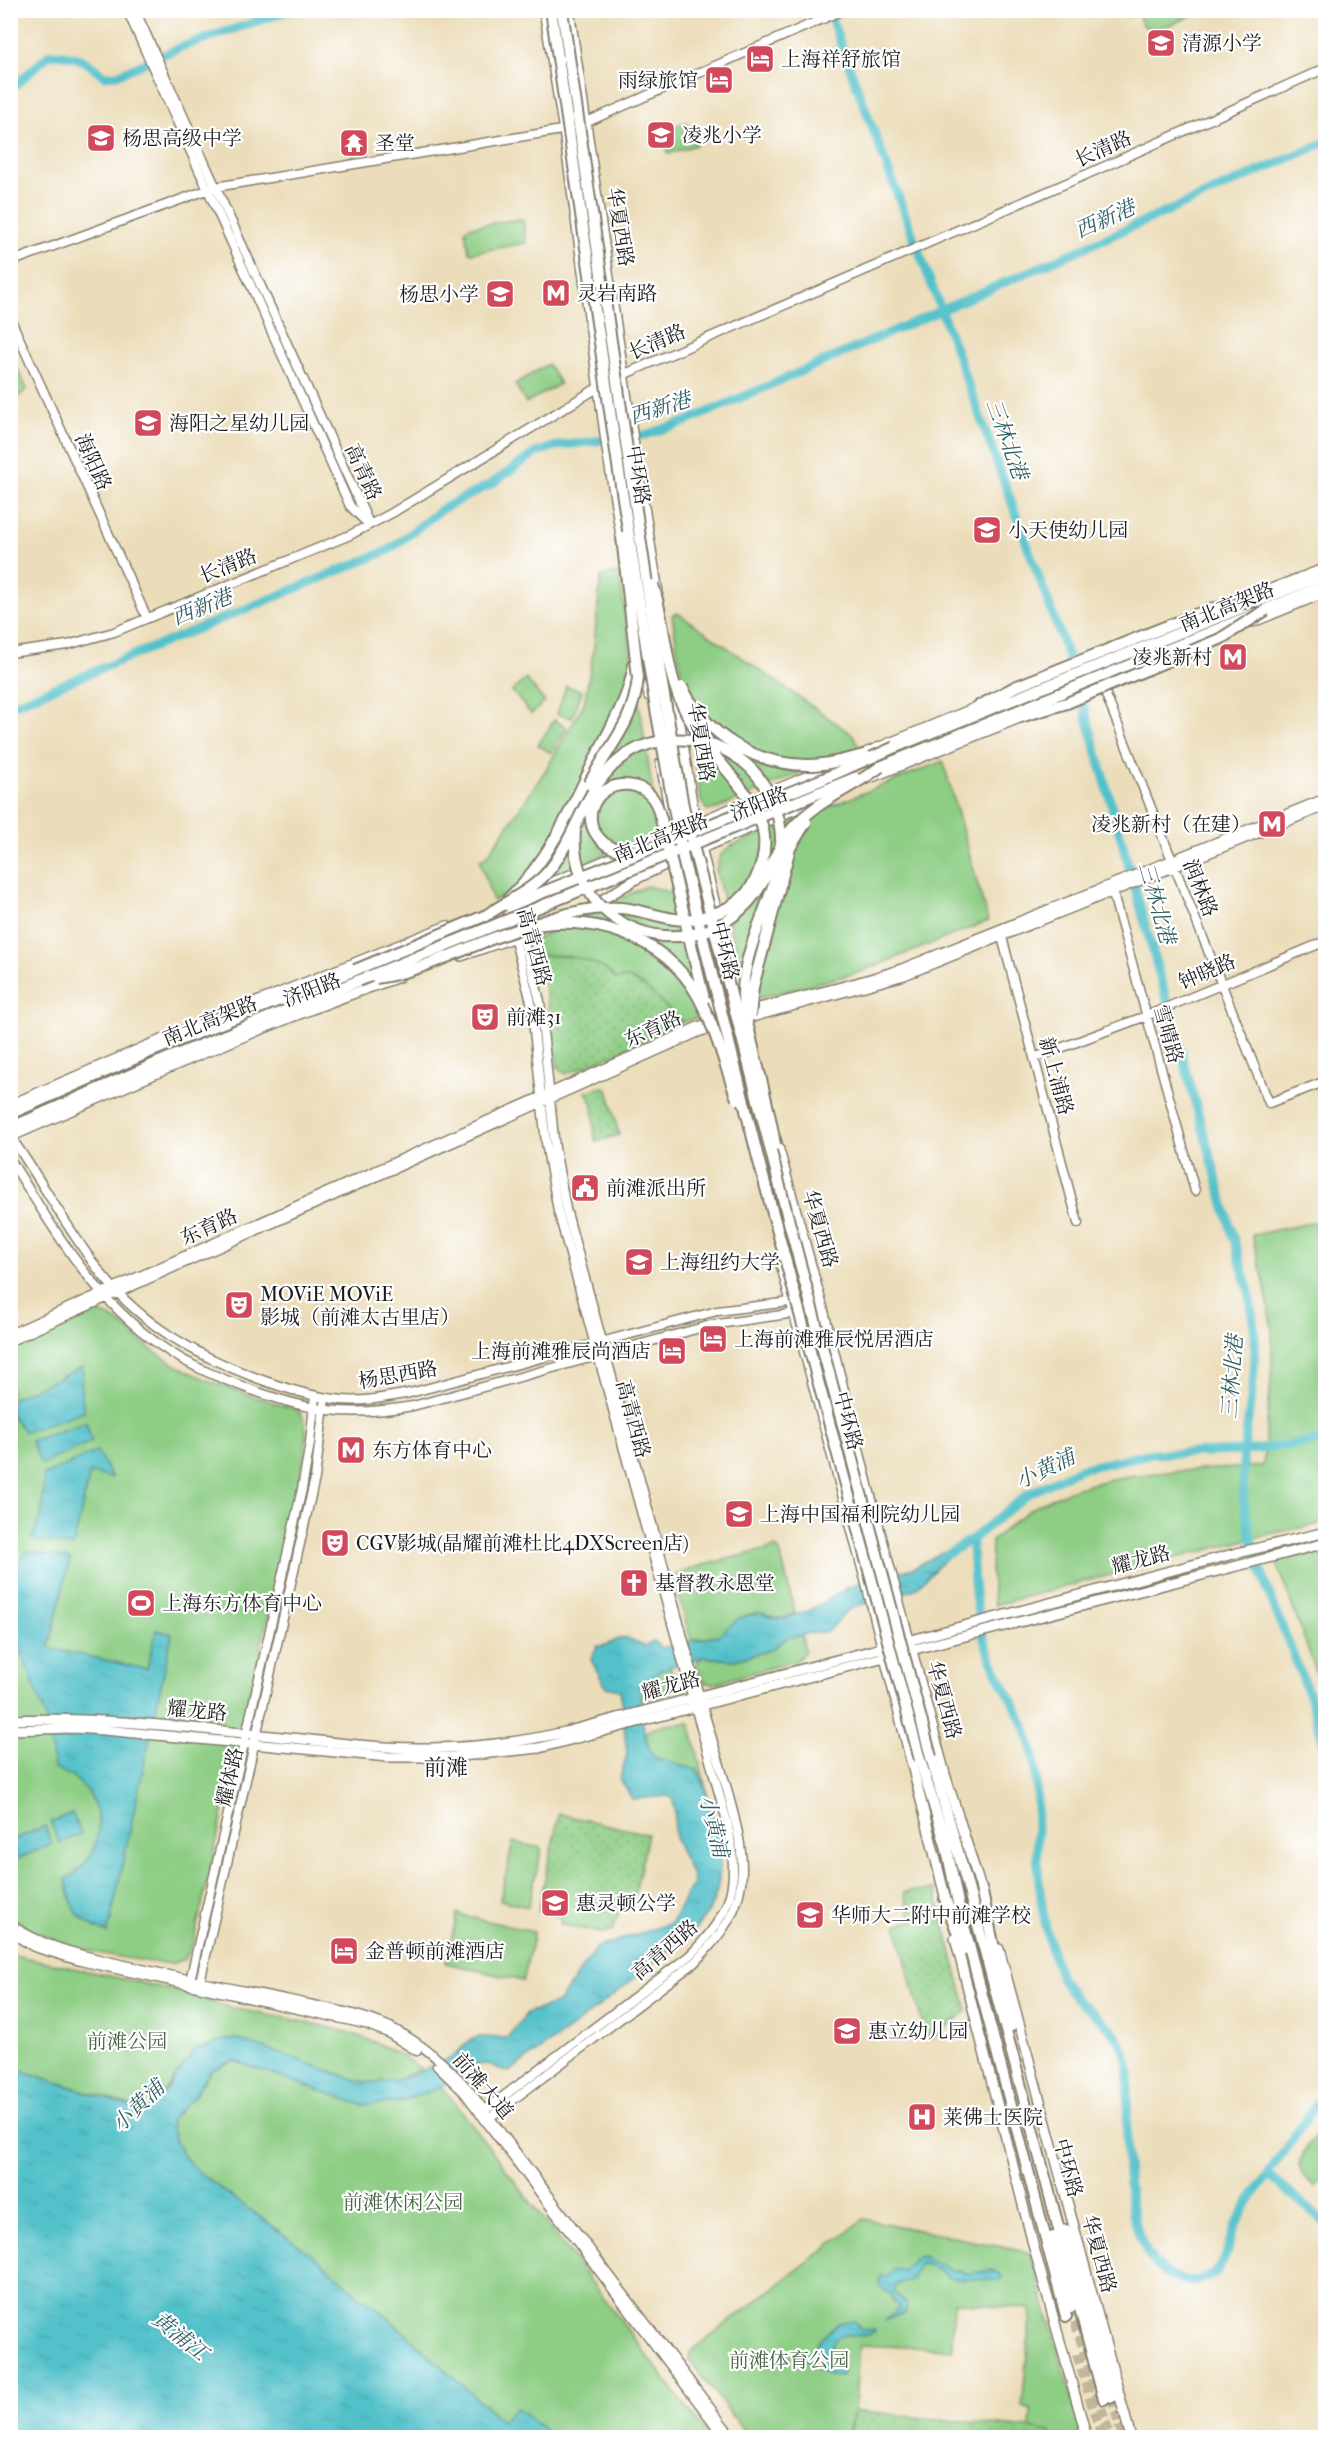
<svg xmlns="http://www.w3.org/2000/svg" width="1336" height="2448" font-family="'IM FELL French Canon','Noto Serif SC',serif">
  <defs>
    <pattern id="grass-dots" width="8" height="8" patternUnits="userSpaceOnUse" patternTransform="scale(1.5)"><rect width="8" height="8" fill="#8dcd84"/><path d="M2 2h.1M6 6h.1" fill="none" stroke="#79af71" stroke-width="1.8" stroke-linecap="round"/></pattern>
    <pattern id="water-ripples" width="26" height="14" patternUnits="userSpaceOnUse" patternTransform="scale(1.5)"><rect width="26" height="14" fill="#53c1ca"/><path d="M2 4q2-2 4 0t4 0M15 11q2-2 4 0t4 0" fill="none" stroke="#48a5ad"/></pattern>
  </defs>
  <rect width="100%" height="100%" fill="#fff"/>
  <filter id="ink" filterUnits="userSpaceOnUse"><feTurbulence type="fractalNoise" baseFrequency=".0167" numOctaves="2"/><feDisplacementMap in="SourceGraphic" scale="12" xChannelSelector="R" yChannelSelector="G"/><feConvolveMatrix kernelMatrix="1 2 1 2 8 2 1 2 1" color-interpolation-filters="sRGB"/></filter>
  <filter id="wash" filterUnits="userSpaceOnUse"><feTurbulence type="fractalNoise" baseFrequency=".008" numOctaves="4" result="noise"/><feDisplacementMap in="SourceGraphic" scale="24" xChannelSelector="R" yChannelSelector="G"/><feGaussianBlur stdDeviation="1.35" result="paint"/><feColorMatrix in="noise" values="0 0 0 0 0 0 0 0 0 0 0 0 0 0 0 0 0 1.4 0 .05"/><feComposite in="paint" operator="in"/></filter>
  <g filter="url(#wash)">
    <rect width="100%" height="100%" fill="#ecddba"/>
    <path fill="url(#grass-dots)" stroke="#547450" stroke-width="1.5" d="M536,955c29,0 60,1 80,24l13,-2 16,10 37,35 -45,23 -71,29 -8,-7 -13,-79z
      M602,1087l5,1 2,4 10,43 -24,7 -2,-38 -7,-12z
      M559,1814l89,20 -16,73 -13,6 -6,17 -8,4 -45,-10 1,-7 -23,-6z
      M935,1889l32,122 -36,28 -6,-5 -29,-109 16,-4 -8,-29z
      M853,2411l177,17 21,4 -1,6h-201z"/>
    <path fill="#8dcd84" stroke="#547450" stroke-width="1.5" d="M1129,10h71v1c-16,7 -61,36 -61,0l-12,6 -2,-5z
      M687,122l9,23 -28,9 -8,-23z
      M519,219l4,1 3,23 -54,10 -3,-1 -4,-22 4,-3z
      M11,356l16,33 -16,14h-1z
      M548,364l12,20 -34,19 -11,-19z
      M619,573l40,259 -166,69 -13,-40 10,-9 55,-81 39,-67 9,-50 8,-78z
      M678,613l175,122 6,12 -142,62 -10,1 -6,-9 -29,-186z
      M526,679l19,23 -14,12 -19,-23z
      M566,686l16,5 -10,27 -15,-4z
      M554,720l13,8 -16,25 -13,-8z
      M943,761l45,160 -128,51 -113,29 -31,-131 4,-14 11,-10z
      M646,886l14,3 23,9 32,116 -33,8 -37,-35 -16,-9 -13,1c-20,-23 -51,-24 -80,-24l-2,-15z
      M1325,1220v303l-56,11 -275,71 -3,-34 1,-31c14,-11 28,-25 44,-34 76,-40 145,-33 227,-40l9,-97v-40l-8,-47 -12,-47z
      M95,1313c20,1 35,20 50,32 44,33 98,49 150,64 22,13 6,60 2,80l-104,455 -8,15 -13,5c-50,-5 -122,-15 -161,-49v-566z
      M776,1547l4,5 15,61c-20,12 -20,1 -35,0 -18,-1 -28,14 -41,22 -7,4 -20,3 -28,5l-17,-59 1,-6 28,-10z
      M1325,1550h1l-1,150c-14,-47 -33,-92 -49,-139z
      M802,1636l3,16 -8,8 -84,24 -10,-2 -7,-19 7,-6 31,3 36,-10 19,-13z
      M670,1666l4,16 -5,11 -28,8v-19l11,-3 8,-9z
      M689,1723l2,4 18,73 -4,-9 -51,-34 -4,-5 -5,-20 18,-7z
      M513,1842l29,6 -14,59 -28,-7z
      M457,1914l77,18 -11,49 -77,-18z
      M10,1954l172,38c81,33 167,21 239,77l-24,11 -32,3 -129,-44 -14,2 -28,10 -39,53 -18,4 -126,-41z
      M234,2061l128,44 40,-3 38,-16 17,19 252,332h-156l-37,-30 -14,15 -125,-114 -18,-12 -41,-37 -119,-86c-14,-13 -29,-34 -28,-54l23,-23 17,-26z
      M1325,2123v52l-10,12c-4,-4 -10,-9 -13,-14 -9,-15 15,-38 23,-50z
      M864,2219l167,34 51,184h-32v-5l-20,-4 1,-18 -9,-3 9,-98 -77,-7 -2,47 -93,-4 -4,60 -8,32h-38l-10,-10 -15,10h-35l-60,-77v-5l3,-5z"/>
    <path fill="url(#water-ripples)" stroke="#386e73" stroke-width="1.5" d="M83,1367l-2,21 3,23 -59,21 -14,-17v-16z
      M86,1422l6,19 -51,23 -10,-23z
      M97,1451l15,27 -22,-5 -17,74 -41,-7 10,-29 2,-36z
      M26,1551l44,8 -21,89 98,21 9,-39 16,4 -64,299c-31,-12 -36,-22 -42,-54 48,-26 41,-96 -12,-110l-4,-33 -7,-27 -32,-84 -1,-43z
      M954,1551l-39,38 -61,18 -9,6 -16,18 -40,6 -19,13 -36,10 -31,-3 -43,13 -8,9 -11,3c-2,17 2,62 13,75l43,13 3,5c13,37 28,83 15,122 -4,13 -13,24 -22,35l-119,94 -65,46 -22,-8 -9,1c-38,24 -71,40 -116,40l-128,-44 -23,9 -17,26 -23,23c-1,20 14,41 28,54l119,86 41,37 18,12 125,113 14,-14 37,30 -542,1v-371l126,42 15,-3 12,-12 30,-43 28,-10 15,-2 128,44 32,-3 13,-4 42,-19 20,-18 7,-2 28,1 20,-25 31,-10 38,-55 75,-25 22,-40c-1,-16 -14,-30 -18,-46 -3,-12 3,-26 -3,-39l-4,-2 -36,3 -12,-20 7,-25 -7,-64 -14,-3 -15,-27 6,-14c12,2 20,-11 33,-7 5,2 10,5 14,7l10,-5 7,7 56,-12 23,-18 10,-3 11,-2 11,5 12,1 26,-9 44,-26 60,-16 28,-16z
      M72,1813l9,21 -22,9 -8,-21z
      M45,1826l7,18 -35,15 -6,-18z
      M922,2256l29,14h10l7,4 23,-4 10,4 1,3 -2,3c-19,1 -34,-2 -52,-2 -8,-8 -17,-15 -29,-14l-7,16 -16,4c-4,8 3,15 10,19v9l-22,9 14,-11v-4l-6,-7v-5c-10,-4 -17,-6 -11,-18l6,1 8,-8 7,2 13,-13z
      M854,2321l7,9h13v2c-13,10 -34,-7 -42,14 -5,11 4,18 11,24l-1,6 -13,-1 -22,-15c0,-9 24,-32 32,-37 4,-2 11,-2 15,-2z"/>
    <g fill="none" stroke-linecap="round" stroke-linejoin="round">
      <path stroke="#53c1ca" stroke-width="9" d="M828,10l113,300 125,341 18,56 165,586c2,15 5,30 6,45 3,54 -18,109 -11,163 12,90 65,167 82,255
        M10,90l40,-36c26,1 35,5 54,22l13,-1 64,-28 109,-37
        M626,437l19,-2 40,-13 641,-280
        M10,706l379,-156 53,-41 51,-26 42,-30 21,-7 57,-7
        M972,1539c1,42 3,80 19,120 14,34 35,58 42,95 6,30 3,61 4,91 1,43 6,84 21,125 17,46 63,43 71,101 -2,52 -14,185 47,207 12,5 29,3 39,-5 12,-11 13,-32 20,-46 9,-19 22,-36 34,-54 19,-27 37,-55 57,-83
        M943,1557l29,-18 56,-45 51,-25 69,-15 96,-3 82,-11
        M1268,2175l58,48"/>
    </g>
  </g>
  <g filter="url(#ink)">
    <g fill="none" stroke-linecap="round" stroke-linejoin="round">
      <path stroke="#c2b69a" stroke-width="10" stroke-dasharray="10 5" stroke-linecap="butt" d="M1071,2307l39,131
        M1077,2354l25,84
        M1112,2397l11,41"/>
      <g stroke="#847c6b" stroke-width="11">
        <path id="secondary" d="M127,10l223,496 19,19
          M135,10l232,509
          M580,125l263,-115
          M10,262l205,-75 353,-58
          M10,318l137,300
          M618,377l465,-201 243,-108
          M10,653l57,-8 47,-13 236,-97 42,-22 212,-129
          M1102,685l167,418 57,-22
          M1111,887l84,304
          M1002,937l76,286
          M1034,1058l112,-42 180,-75
          M10,1136c33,46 59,97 94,141 40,49 92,78 150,100 29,11 58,20 88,23 23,2 46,-3 68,-7l307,-82 97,-12
          M10,1159c42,68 84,141 151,187 28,20 59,32 91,44 60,22 98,27 161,16l298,-81 106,-15
          M10,1334l687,-307c67,-25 139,-35 206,-59l423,-170
          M10,1341l689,-309 204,-56 423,-170
          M10,1924c34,24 75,32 115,41 53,13 106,23 160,34 35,8 72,13 105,28 30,15 56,37 78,62l265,349
          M10,1932l24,15 46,14 285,63 23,9 29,18
          M189,1985l113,-496 8,-46 5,-47
          M199,1986l116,-508 10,-80
          M437,2066l27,26 261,346
          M480,2114l209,-158c44,-43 52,-73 38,-134l-169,-611 -12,-68 -15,-141 -26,-100 17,33 18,66 15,147 11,61c42,151 82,303 124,454 11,42 25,84 37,126 7,27 15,53 15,80 0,40 -21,67 -48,94l-209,158"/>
      </g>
      <g stroke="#847c6b" stroke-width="12">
        <path id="primary" d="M544,10l20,121 43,318 15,93
          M569,10l65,436 24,146
          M1242,600l84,-32
          M1253,622l73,-30
          M637,630l12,66
          M676,698l19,125 46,187
          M858,756l124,-51
          M661,763l17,96 48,194
          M867,779l160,-64
          M692,825l145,-61
          M695,851l134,-56
          M532,891l139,-58
          M592,906l46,-28 39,-19
          M461,956l77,-27
          M10,1105l139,-60 298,-119
          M10,1137c129,-56 257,-114 389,-160
          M776,1139l47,170 45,178 77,287 38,121
          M781,1264l84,314 82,326
          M904,1642l333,-89 89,-21
          M907,1651l419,-108
          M10,1720c98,-4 196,10 292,19 43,5 85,10 128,9 46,0 91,-6 135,-16l320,-85
          M10,1730l64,-2 30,2 284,27h64l87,-9 349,-92
          M955,1938l79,310 53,190
          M999,1949l132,489"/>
      </g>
      <g stroke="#847c6b" stroke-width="14">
        <path id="highway" d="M977,707l38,-20 195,-78
          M1020,717l47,-14
          M895,747l431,-173
          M880,767l446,-182
          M509,898c43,-41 64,-93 89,-145 15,-30 32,-57 36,-90
          M10,1114l142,-63 203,-81
          M10,1128l147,-65 201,-82
          M931,1757l35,123 138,519
          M920,1760l26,85 12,58 108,413
          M981,1888l30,138
          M945,1899l19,51
          M1066,2230l46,167
          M1053,2237l18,70"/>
      </g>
      <use href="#secondary" stroke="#fff" stroke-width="8"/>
      <use href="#primary" stroke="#fff" stroke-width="9"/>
      <use href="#highway" stroke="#fff" stroke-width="10"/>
      <g stroke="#847c6b" stroke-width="14" stroke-linecap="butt">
        <path id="highway-bridge" d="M551,10l69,469 36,230 28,154 74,295 162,602
          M562,10l98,662 23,134 106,416 142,535
          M1210,609l51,-9
          M682,687c24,48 74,79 128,78 19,0 37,-6 55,-10
          M1067,703l153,-64 46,-29
          M589,784c20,-39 44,-59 49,-106l-16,-141
          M575,830c-3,31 10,66 35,85 48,35 110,26 145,-21 15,-20 21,-46 36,-64 24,-29 60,-41 89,-63
          M636,850c-29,7 -57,-23 -40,-50 14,-21 47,-20 59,2 3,5 4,11 6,17l43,180
          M509,906l314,-127 72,-32
          M485,916c22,-15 50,-27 66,-48 29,-38 35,-88 78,-115 25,-16 65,-18 92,-5 24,12 38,25 50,50 34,68 -28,127 -28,196 0,19 7,39 11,58 8,31 16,61 21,93
          M525,928c31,-12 63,-22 97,-20 24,2 49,15 72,11 27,-5 50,-15 62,-41 27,-57 -16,-89 -48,-131 -11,-14 -20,-30 -28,-47 -15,-36 -15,-78 -27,-115
          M355,970l134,-56
          M376,978c51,-7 98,-36 147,-50 65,-17 142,8 175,68 18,33 27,69 39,103
          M358,981l497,-203
          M750,1016l3,-29 37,-139 16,-26"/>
      </g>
      <use href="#highway-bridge" stroke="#fff" stroke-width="10"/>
    </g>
  </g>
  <defs>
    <g id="school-square" transform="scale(1.5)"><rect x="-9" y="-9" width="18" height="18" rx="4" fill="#d1495b" stroke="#fff"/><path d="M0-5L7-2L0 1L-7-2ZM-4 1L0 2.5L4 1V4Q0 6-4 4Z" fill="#fff"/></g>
    <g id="hotel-square" transform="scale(1.5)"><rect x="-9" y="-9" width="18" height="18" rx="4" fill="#d1495b" stroke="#fff"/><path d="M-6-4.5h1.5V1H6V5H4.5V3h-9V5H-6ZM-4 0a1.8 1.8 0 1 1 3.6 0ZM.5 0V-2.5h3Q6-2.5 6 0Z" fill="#fff"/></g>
    <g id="temple-square" transform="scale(1.5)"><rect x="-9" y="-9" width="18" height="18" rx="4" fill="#d1495b" stroke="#fff"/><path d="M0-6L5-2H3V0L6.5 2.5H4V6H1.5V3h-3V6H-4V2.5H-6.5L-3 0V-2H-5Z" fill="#fff"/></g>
    <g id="metro-square" transform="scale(1.5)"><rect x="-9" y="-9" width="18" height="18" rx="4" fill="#d1495b" stroke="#fff"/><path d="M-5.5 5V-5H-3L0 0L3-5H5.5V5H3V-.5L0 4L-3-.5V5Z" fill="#fff"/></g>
    <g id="theatre-square" transform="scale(1.5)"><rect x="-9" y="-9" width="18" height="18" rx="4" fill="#d1495b" stroke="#fff"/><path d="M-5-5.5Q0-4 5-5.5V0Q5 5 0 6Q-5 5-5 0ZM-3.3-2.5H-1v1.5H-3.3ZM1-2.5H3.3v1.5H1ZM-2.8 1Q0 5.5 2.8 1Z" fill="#fff"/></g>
    <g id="civic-square" transform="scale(1.5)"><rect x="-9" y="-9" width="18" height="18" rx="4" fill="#d1495b" stroke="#fff"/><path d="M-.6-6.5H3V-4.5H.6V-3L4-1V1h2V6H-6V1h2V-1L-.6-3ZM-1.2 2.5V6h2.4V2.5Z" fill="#fff"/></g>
    <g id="university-square" transform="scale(1.5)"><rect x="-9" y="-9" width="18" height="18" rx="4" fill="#d1495b" stroke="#fff"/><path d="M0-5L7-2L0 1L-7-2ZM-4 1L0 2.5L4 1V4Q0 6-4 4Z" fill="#fff"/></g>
    <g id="church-square" transform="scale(1.5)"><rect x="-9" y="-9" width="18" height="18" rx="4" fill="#d1495b" stroke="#fff"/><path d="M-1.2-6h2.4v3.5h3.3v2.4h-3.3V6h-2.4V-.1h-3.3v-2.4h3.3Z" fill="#fff"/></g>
    <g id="stadium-square" transform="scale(1.5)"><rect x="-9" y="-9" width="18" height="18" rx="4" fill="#d1495b" stroke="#fff"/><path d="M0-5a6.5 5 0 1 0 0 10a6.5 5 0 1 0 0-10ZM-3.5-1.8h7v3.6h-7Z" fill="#fff"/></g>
    <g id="hospital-square" transform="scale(1.5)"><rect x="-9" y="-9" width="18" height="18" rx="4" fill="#d1495b" stroke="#fff"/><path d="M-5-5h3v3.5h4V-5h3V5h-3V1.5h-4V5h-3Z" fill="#fff"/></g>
  </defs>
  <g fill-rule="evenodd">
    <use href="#school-square" x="1161" y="43"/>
    <use href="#hotel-square" x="760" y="59"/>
    <use href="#hotel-square" x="719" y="80"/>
    <use href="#school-square" x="661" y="135"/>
    <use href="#school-square" x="101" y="138"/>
    <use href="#temple-square" x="354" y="143"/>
    <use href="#metro-square" x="556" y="293"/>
    <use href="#school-square" x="500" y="294"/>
    <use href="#school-square" x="148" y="423"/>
    <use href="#school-square" x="987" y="530"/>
    <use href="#metro-square" x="1233" y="657"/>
    <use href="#metro-square" x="1272" y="824"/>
    <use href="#theatre-square" x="485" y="1017"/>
    <use href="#civic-square" x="585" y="1188"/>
    <use href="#university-square" x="639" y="1262"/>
    <use href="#theatre-square" x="239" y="1305"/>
    <use href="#hotel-square" x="713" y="1339"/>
    <use href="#hotel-square" x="672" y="1351"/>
    <use href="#metro-square" x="351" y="1450"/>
    <use href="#school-square" x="739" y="1514"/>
    <use href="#theatre-square" x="335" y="1543"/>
    <use href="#church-square" x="634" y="1583"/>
    <use href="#stadium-square" x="141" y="1603"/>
    <use href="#school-square" x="555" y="1903"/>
    <use href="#school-square" x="810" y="1915"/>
    <use href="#hotel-square" x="344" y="1951"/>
    <use href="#school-square" x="847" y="2031"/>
    <use href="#hospital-square" x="922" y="2117"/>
  </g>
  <g text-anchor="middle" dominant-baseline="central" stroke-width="4.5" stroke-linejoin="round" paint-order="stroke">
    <g font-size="20" fill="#1c1c1c" stroke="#fff" text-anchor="start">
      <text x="1182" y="43">清源小学</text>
      <text x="781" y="59">上海祥舒旅馆</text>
      <text x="698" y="80" text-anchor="end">雨绿旅馆</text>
      <text x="682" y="135">凌兆小学</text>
      <text x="122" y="138">杨思高级中学</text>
      <text x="375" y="143">圣堂</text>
      <text x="577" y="293">灵岩南路</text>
      <text x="479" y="294" text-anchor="end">杨思小学</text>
      <text x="169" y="423">海阳之星幼儿园</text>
      <text x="1008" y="530">小天使幼儿园</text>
      <text x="1212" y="657" text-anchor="end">凌兆新村</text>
      <text x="1251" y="824" text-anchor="end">凌兆新村（在建）</text>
      <text x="506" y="1017">前滩31</text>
      <text x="606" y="1188">前滩派出所</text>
      <text x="660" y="1262">上海纽约大学</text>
      <text x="260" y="1294">MOViE MOViE<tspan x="260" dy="23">影城（前滩太古里店）</tspan></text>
      <text x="734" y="1339">上海前滩雅辰悦居酒店</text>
      <text x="651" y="1351" text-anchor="end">上海前滩雅辰尚酒店</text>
      <text x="372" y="1450">东方体育中心</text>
      <text x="760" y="1514">上海中国福利院幼儿园</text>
      <text x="356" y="1543">CGV影城(晶耀前滩杜比4DXScreen店)</text>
      <text x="655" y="1583">基督教永恩堂</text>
      <text x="162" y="1603">上海东方体育中心</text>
      <text x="576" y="1903">惠灵顿公学</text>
      <text x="831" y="1915">华师大二附中前滩学校</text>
      <text x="365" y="1951">金普顿前滩酒店</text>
      <text x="868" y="2031">惠立幼儿园</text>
      <text x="943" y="2117">莱佛士医院</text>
    </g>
    <g font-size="20" fill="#1c1c1c" stroke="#fff">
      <text transform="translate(1103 149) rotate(-24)">长清路</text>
      <text transform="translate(620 227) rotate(81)">华夏西路</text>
      <text transform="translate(657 342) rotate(-23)">长清路</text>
      <text transform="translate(93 462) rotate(66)">海阳路</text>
      <text transform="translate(363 472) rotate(65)">高青路</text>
      <text transform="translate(638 475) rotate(81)">中环路</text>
      <text transform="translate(228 566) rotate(-22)">长清路</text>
      <text transform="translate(1227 607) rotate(-22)">南北高架路</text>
      <text transform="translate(701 742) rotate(81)">华夏西路</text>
      <text transform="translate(759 804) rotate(-22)">济阳路</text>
      <text transform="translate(661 838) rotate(-22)">南北高架路</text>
      <text transform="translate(1200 888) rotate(68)">润林路</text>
      <text transform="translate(534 947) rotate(75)">高青西路</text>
      <text transform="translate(725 951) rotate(76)">中环路</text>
      <text transform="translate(1207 972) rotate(-23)">钟晓路</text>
      <text transform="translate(312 990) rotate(-21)">济阳路</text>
      <text transform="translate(210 1021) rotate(-22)">南北高架路</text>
      <text transform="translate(653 1029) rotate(-24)">东育路</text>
      <text transform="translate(1168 1034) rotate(74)">雪晴路</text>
      <text transform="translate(1056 1076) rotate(75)">新上浦路</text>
      <text transform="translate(209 1227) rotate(-24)">东育路</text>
      <text transform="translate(820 1229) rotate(74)">华夏西路</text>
      <text transform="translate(398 1375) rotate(-10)">杨思西路</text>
      <text transform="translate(633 1419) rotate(75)">高青西路</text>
      <text transform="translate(848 1421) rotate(75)">中环路</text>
      <text transform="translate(1141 1560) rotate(-15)">耀龙路</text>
      <text transform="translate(671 1686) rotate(-15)">耀龙路</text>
      <text transform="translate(944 1700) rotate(75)">华夏西路</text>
      <text transform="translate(197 1711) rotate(5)">耀龙路</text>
      <text transform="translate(230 1777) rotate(-77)">耀体路</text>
      <text transform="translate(665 1950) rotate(-41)">高青西路</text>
      <text transform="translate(483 2086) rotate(49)">前滩大道</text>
      <text transform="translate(1068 2168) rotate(75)">中环路</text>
      <text transform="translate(1099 2254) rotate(75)">华夏西路</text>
    </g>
    <g font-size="20" fill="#496346" stroke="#fff">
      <text x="127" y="2041">前滩公园</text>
      <text x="403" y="2202">前滩休闲公园</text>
      <text x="789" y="2360">前滩体育公园</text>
    </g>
    <g font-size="21" font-style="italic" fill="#325e62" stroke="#fff">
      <text transform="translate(1105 219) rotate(-24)">西新港</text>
      <text transform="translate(660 408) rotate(-17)">西新港</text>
      <text transform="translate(1007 439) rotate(70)">三林北港</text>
      <text transform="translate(202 607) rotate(-22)">西新港</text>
      <text transform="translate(1157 903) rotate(74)">三林北港</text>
      <text transform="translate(1232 1377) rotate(-86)">三林北港</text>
      <text transform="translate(1045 1469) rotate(-26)">小黄浦</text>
      <text transform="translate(714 1826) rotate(76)">小黄浦</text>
      <text transform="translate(138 2106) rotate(-44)">小黄浦</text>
      <text transform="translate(180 2336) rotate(39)">黄浦江</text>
    </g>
    <g font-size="22" fill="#1c1c1c" stroke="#fff">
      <text x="446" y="1768">前滩</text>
    </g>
  </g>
  <rect width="1336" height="2448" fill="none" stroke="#fff" stroke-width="36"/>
</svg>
